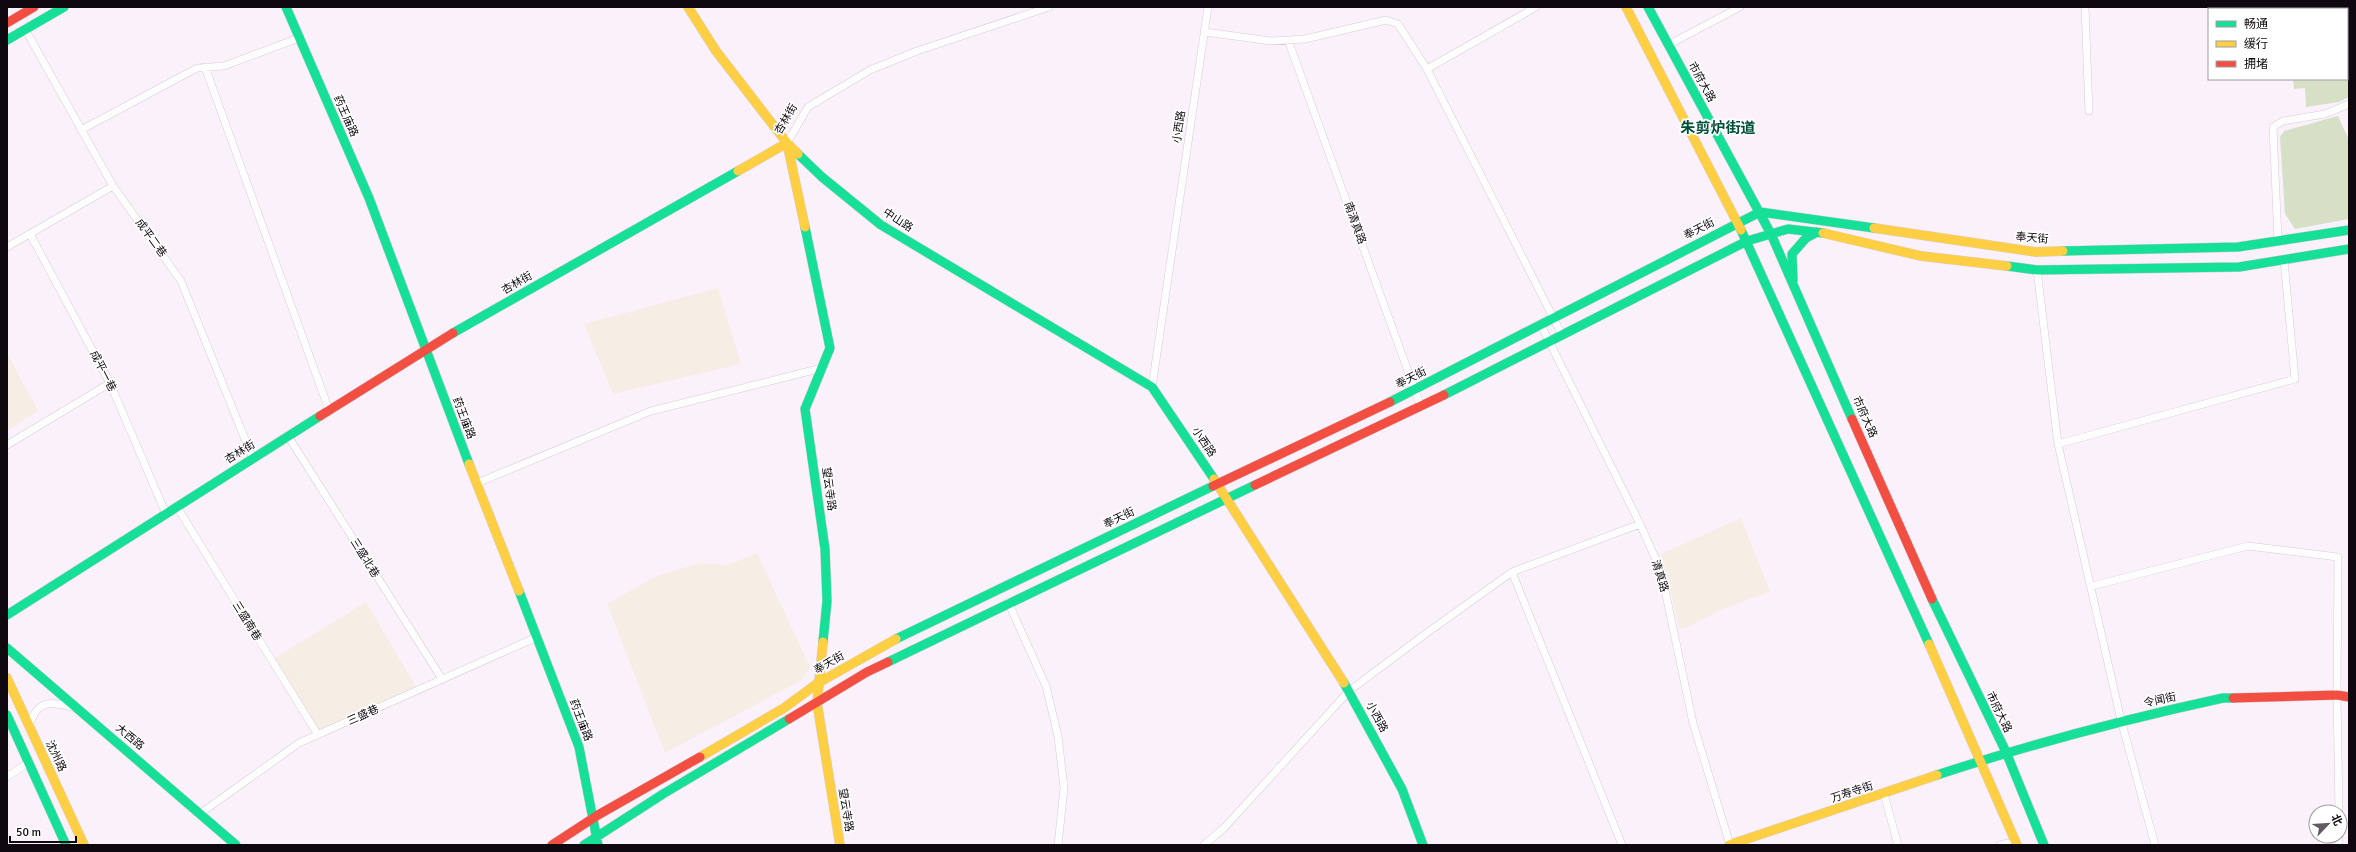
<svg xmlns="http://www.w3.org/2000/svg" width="2356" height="852" font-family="Signika,'Noto Sans SC',sans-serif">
  <rect width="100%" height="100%" fill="#fbf1fb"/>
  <path fill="#f6ede5" d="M718,288l23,76 -128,30 -29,-70z
    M7,353l31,58 -31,20z
    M1741,518l29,74 -45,16 -37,19 -8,2 -19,-75z
    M757,553l53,114 -8,13 -137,73 -58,-149 50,-28 43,-13 28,2z
    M366,602l51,86 -99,45 -45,-74z"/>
  <path fill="#d6e0c7" d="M2285,7h64v90l-10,5 -33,5 -1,-19 -11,1 -1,-10h54v-70h-62z
    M2338,116l11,24v79l-54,10 -10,-15 -5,-77 4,-6z"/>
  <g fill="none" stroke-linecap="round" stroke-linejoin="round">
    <g stroke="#d5cdd5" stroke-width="8">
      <path id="street" d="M2085,7l4,104
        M25,29l88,157 68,95 72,178
        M1205,32l66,9 34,-2 81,-19 12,4 29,45 135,266
        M1288,40l133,367
        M1668,45l72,-38
        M205,67l124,343
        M1427,69l109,-62
        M81,130l116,-62 27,-2 75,-28
        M787,143l21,-36 62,-37 47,-19 132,-44
        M30,234l80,149 56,131
        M2278,240l-5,-113 10,-6 42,-7 24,-10
        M7,247l106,-61
        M2037,270l21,174 63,276 34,125
        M1541,325l99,199 21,47 32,152 37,122
        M1152,387l56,-380
        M288,436l154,243
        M2058,444l237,-65 -11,-119
        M7,445l103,-62
        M477,483l174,-72 171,-43
        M177,507l141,228
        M1512,572l110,273
        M2092,586l156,-40 90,11 -1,138 2,117
        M1008,602l38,84 12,50 6,52 -6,57
        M29,727c8,-28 21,-26 46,-19
        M7,777l22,-15
        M1884,794l14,51
        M201,813l98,-70 238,-106
        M2339,836v9
        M1204,845l20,-17 125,-137 75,-56 88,-63 128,-48
        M2000,845l8,-2"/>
    </g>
    <g stroke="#d5cdd5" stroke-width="10">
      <path id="fast" d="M286,7l83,191 100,266
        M1648,7l123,227 81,185
        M7,40l57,-33
        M798,154l24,23 59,48 271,162 62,92
        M805,227l25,121 -25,61 20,140 2,52 -4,41
        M1741,230l188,414
        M2063,251l175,-4 111,-17
        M2007,266l30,4 202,-3 110,-18
        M1793,280l-1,-26 14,-16 11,-6
        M453,333l285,-162
        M1444,395l303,-154 41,-12 35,4
        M1390,402l370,-190 114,16
        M519,591l60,156 19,98
        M1932,599l74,153 38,93
        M7,615l313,-199
        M896,639l317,-153
        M7,648l229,197
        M888,662l367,-177
        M1344,683l58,106 21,56
        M7,715l59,130
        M1937,775c94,-31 189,-56 286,-77h10
        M584,845l79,-51 126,-75"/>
    </g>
    <g stroke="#d5cdd5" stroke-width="10">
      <path id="slow" d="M688,7l28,44 71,92 11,11
        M1626,7l115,223
        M738,171l49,-28 18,84
        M1874,228l162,24 27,-1
        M1823,233l98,23 86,10
        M469,464l50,127
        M1214,479l130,204
        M823,642l-6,61 23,142
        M1929,644l88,201
        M7,678l77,167
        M700,757l84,-49 34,-25 78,-44
        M1729,845l208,-70"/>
    </g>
    <g stroke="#d5cdd5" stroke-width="10">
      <path id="jam" d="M7,23l27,-16
        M320,416l133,-83
        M1852,419l80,180
        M1255,485l189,-90
        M1213,486l177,-84
        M2233,698l104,-3 12,2
        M789,719l78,-47 21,-10
        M552,845l46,-30 102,-58"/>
    </g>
    <use href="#street" stroke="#fefdfe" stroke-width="7"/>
    <use href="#fast" stroke="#16e098" stroke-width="9"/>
    <use href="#slow" stroke="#ffcf43" stroke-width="9"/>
    <use href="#jam" stroke="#f24e42" stroke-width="9"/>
  </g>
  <g text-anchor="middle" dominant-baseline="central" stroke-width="3.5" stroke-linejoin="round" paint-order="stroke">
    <g font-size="11" fill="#0f090f" stroke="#fff">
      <text transform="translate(1702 82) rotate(61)">市府大路</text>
      <text transform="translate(346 116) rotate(66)">药王庙路</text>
      <text transform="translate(786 119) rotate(-59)">杏林街</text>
      <text transform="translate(1179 127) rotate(-81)">小西路</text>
      <text transform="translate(898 220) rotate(33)">中山路</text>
      <text transform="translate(1355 223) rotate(70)">南清真路</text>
      <text transform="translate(1699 229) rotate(-27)">奉天街</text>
      <text transform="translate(151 238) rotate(54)">成平二巷</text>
      <text transform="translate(2032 238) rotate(4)">奉天街</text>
      <text transform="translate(517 283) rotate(-30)">杏林街</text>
      <text transform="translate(103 371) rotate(63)">成平一巷</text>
      <text transform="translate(1411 378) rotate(-27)">奉天街</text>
      <text transform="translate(1865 417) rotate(66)">市府大路</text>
      <text transform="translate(464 418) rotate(69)">药王庙路</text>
      <text transform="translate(1204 442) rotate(56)">小西路</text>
      <text transform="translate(240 452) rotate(-32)">杏林街</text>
      <text transform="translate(829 489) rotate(82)">望云寺路</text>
      <text transform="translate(1119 518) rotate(-26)">奉天街</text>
      <text transform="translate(365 558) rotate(58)">三盛北巷</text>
      <text transform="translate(1660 576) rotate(73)">清真路</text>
      <text transform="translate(247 621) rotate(58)">三盛南巷</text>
      <text transform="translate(829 663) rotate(-30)">奉天街</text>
      <text transform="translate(2160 700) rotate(-12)">令闻街</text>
      <text transform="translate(1999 712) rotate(64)">市府大路</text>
      <text transform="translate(363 715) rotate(-24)">三盛巷</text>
      <text transform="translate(1377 717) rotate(61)">小西路</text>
      <text transform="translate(581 720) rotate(69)">药王庙路</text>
      <text transform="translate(130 737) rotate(40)">大西路</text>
      <text transform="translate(56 756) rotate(65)">沈州路</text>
      <text transform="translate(1852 792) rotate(-18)">万寿寺街</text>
      <text transform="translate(846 810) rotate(81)">望云寺路</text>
    </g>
    <g font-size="15" font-weight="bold" fill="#004f38" stroke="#fff">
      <text x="1718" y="128">朱剪炉街道</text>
    </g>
  </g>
  <rect width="2356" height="852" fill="none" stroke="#0f090f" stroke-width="16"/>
  <rect x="2208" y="8" width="140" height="72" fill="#ffffff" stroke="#9f9d9f"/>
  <rect x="2216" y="21" width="20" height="6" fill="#16e098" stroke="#9f9d9f"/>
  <text x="2244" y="28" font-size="12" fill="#0f090f">畅通</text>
  <rect x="2216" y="41" width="20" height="6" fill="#ffcf43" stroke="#9f9d9f"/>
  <text x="2244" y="48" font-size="12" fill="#0f090f">缓行</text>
  <rect x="2216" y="61" width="20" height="6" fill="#f24e42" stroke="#9f9d9f"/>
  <text x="2244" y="68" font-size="12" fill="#0f090f">拥堵</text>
  <g transform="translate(2328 824) rotate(65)"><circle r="19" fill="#ffffff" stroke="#9f9d9f"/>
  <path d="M0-3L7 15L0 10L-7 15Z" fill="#625a62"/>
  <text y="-6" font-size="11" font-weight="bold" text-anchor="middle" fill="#0f090f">北</text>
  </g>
  <path d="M10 836v6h66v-6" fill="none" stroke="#0f090f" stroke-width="2"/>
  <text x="16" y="836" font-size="12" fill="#0f090f" stroke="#ffffff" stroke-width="3" paint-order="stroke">50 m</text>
</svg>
